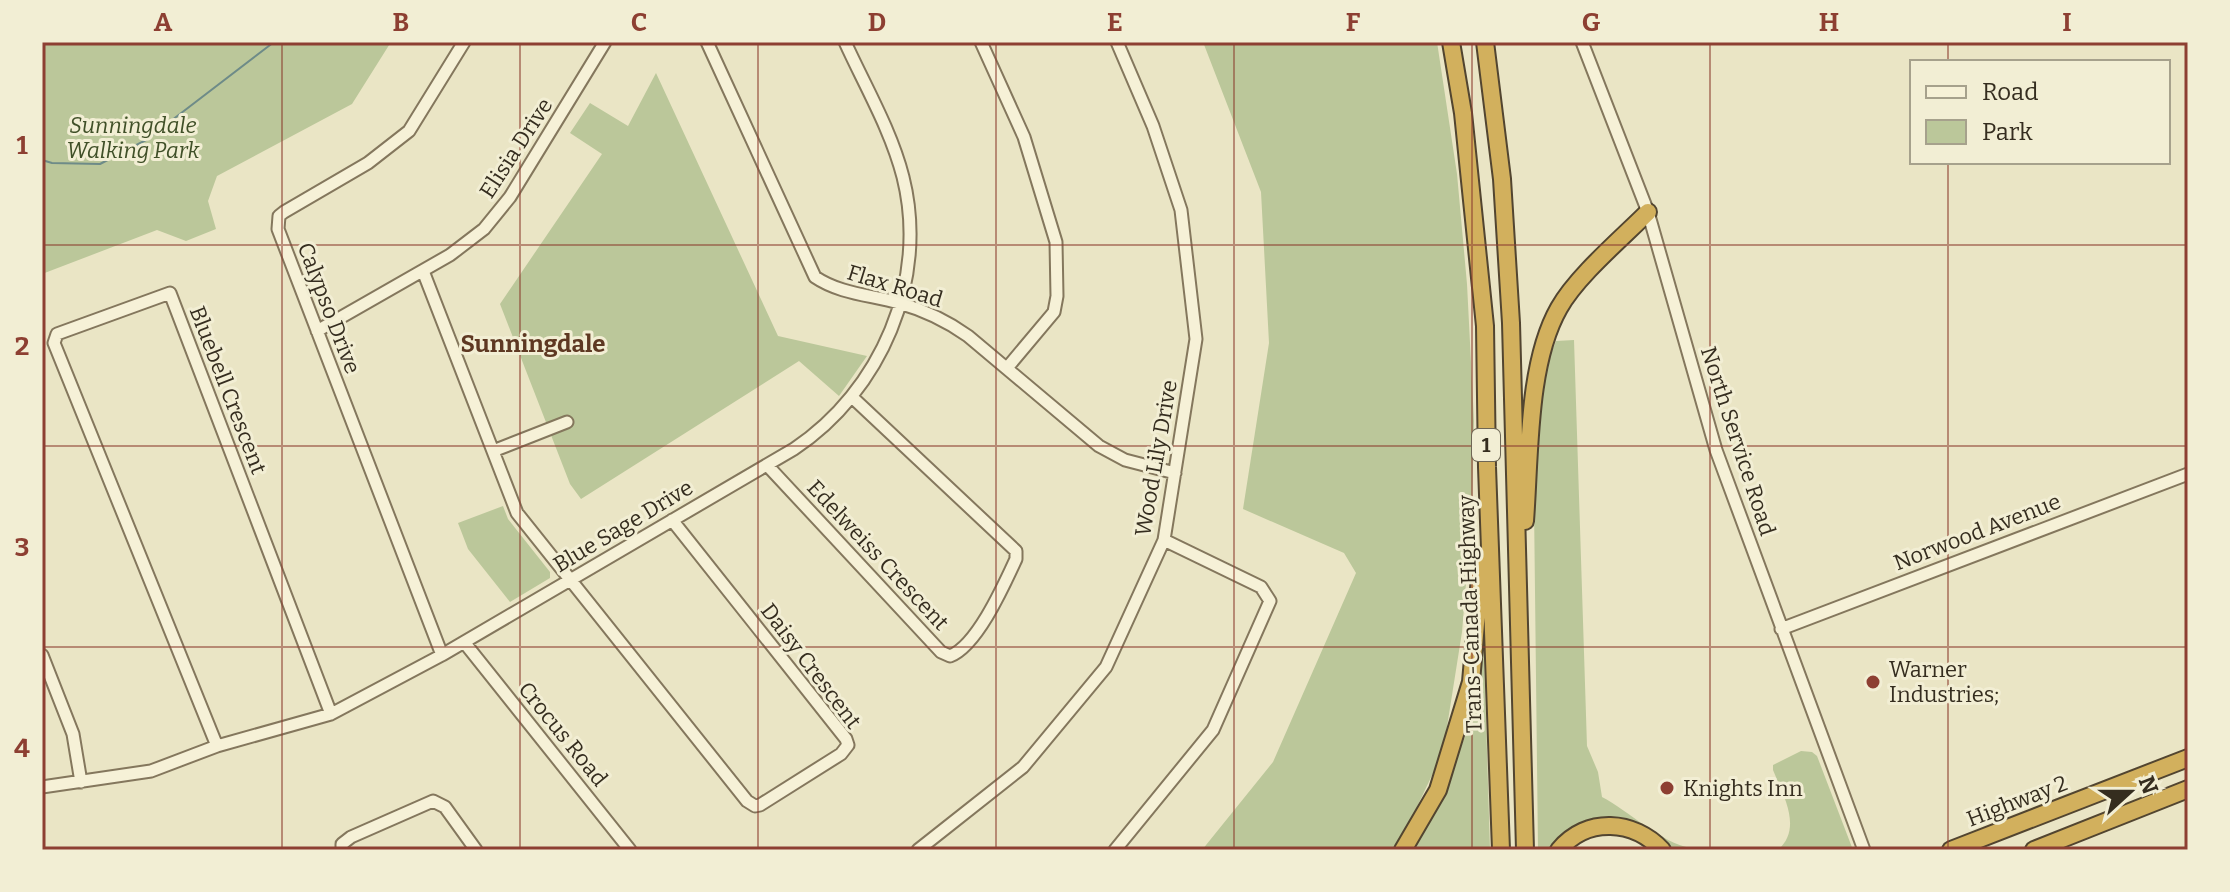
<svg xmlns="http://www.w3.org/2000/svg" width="2230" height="892" font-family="Bitter,serif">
  <rect width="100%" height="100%" fill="#eae5c5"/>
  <path fill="#bbc79a" d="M42,42h349l-39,62 -135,72 -9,25 8,28 -30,12 -29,-11 -115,44z
    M1203,42h234l20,132 10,110 7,137 -2,90 -10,121 -19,120 -36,76 -15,22h-190l71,-88 83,-189 -12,-20 -101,-44 26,-166 -8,-151z
    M656,73l122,263 89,20 -28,40 -40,-35 -218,138 -11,-15 -70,-180 102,-150 -32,-21 20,-30 38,23z
    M1574,340l13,406 11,26 4,25c27,14 59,46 89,51 9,2 11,-2 24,2h-49l-64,-21 -45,21h-19l-4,-345 10,-133 12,-31z
    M503,506l5,13 42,53v6l-40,24 -42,-53 -10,-26z
    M1483,622l7,228h-77l19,-32 37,-91z
    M1801,751l11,1 5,4 36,94h-75c25,-22 5,-55 -5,-80v-5z"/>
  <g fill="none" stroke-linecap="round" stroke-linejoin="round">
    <path stroke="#6e8b88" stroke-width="2" d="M42,160l10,3 48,1 46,-24 128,-98"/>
    <g stroke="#84775d" stroke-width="15">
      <path id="minor" d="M707,42l108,235c25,17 56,18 84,26 25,7 48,18 69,33l131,110 26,14 50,13
        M981,42l43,95 32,105 1,54 -3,16 -47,56
        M1582,42l66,170 68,238 148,400
        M423,271l94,242 230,288 8,5 5,-1 81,-51 7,-9 -2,-6 -174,-219
        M317,331l133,-76 34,-26 26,-32 95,-155
        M493,451l74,-29
        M767,465l174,187 9,4c27,-10 54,-71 66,-97v-8l-164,-154
        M1781,629l407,-155
        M464,642l166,208
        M42,655l31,79 8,48
        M442,655l-164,-426 1,-13 5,-4 84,-49 41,-32 55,-89
        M217,746l-163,-403 3,-9 113,-41 161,421
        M42,787l109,-16 66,-25 114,-32 111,-59 352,-206c87,-58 135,-169 109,-272 -12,-47 -38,-91 -58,-135
        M342,850v-6l9,-7 82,-36 12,6 31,43
        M918,850l105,-83 83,-100 58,-127 32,-201 -15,-129 -28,-84 -36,-84
        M1115,850l98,-120 57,-129 -9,-14 -97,-47"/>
    </g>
    <g stroke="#524530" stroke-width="20">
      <path id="highway" d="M1451,42l12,71 22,213 2,141 14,383
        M1485,42l17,137 9,144 14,527
        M1525,521c5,-65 2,-157 34,-213 18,-32 62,-69 89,-96
        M1403,850l35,-60 33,-108 10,-117
        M1559,850c28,-34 75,-30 103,0
        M1951,850l237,-92
        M2034,850l154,-61"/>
    </g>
    <use href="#minor" stroke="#f6f1d7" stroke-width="11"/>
    <use href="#highway" stroke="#d2b05d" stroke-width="16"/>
  </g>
  <path fill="none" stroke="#8d3f32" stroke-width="2" stroke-opacity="0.55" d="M282,42v808M520,42v808M758,42v808M996,42v808M1234,42v808M1472,42v808M1710,42v808M1948,42v20M1948,162v688M42,245h2146M42,446h2146M42,647h2146"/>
  <g fill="#8d3f32" stroke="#f2eed4" stroke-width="3">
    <circle cx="1873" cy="682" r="8"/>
    <circle cx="1667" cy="788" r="8"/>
  </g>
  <g text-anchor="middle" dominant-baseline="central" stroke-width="6" stroke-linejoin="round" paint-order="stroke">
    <rect fill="#f2eed4" stroke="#6e6755" stroke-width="2" x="1472" y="429" width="28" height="32" rx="6"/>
    <g font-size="20" font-weight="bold" fill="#352d1f">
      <text x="1486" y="445">1</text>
    </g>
    <g font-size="22" font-style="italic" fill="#405028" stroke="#f2eed4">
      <text x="133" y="125">Sunningdale<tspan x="133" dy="25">Walking Park</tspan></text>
    </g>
    <g font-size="22" fill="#352d1f" stroke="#f2eed4">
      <text transform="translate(516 148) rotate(-57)">Elisia Drive</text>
      <text transform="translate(895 286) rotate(17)">Flax Road</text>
      <text transform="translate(329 308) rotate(69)">Calypso Drive</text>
      <text transform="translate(228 390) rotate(69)">Bluebell Crescent</text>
      <text transform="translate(1738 441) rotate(72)">North Service Road</text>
      <text transform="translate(1156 458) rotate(-80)">Wood Lily Drive</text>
      <text transform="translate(623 526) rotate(-31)">Blue Sage Drive</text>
      <text transform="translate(1977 532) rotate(-21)">Norwood Avenue</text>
      <text transform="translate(878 555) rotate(47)">Edelweiss Crescent</text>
      <text transform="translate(1470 614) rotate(-92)">Trans-Canada Highway</text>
      <text transform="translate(811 666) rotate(53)">Daisy Crescent</text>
      <text transform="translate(563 734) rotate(51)">Crocus Road</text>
      <text transform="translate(2017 801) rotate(-21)">Highway 2</text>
    </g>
    <g font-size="22" fill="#352d1f" stroke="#f2eed4" text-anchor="start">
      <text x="1889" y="669">Warner<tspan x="1889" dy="25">Industries;</tspan></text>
      <text x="1683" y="788">Knights Inn</text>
    </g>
    <g font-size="24" font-weight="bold" fill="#5e3822" stroke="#f2eed4">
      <text x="533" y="344">Sunningdale</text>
    </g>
  </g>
  <rect width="2230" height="892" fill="none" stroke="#f2eed4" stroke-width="88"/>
  <rect x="1910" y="60" width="260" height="104" fill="#f2eed4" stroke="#a6a18c" stroke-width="2"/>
  <rect x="1926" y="86" width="40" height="12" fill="#f6f1d7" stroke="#a6a18c" stroke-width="2"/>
  <text x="1982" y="100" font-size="24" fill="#352d1f">Road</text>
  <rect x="1926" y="120" width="40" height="24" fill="#bbc79a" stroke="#a6a18c" stroke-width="2"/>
  <text x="1982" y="140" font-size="24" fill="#352d1f">Park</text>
  <g transform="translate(2130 792) rotate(69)" stroke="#f2eed4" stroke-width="6" paint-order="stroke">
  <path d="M0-6L14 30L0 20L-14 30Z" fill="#352d1f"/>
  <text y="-12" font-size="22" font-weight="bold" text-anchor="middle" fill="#352d1f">N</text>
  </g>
  <rect x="44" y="44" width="2142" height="804" fill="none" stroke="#8d3f32" stroke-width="3"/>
  <g font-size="26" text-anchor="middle" font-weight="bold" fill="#8d3f32">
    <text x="163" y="31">A</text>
    <text x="401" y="31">B</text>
    <text x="639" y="31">C</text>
    <text x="877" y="31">D</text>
    <text x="1115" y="31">E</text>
    <text x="1353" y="31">F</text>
    <text x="1591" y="31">G</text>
    <text x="1829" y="31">H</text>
    <text x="2067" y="31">I</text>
    <text x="22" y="154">1</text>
    <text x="22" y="355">2</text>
    <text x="22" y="556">3</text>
    <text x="22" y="757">4</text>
  </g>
</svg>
